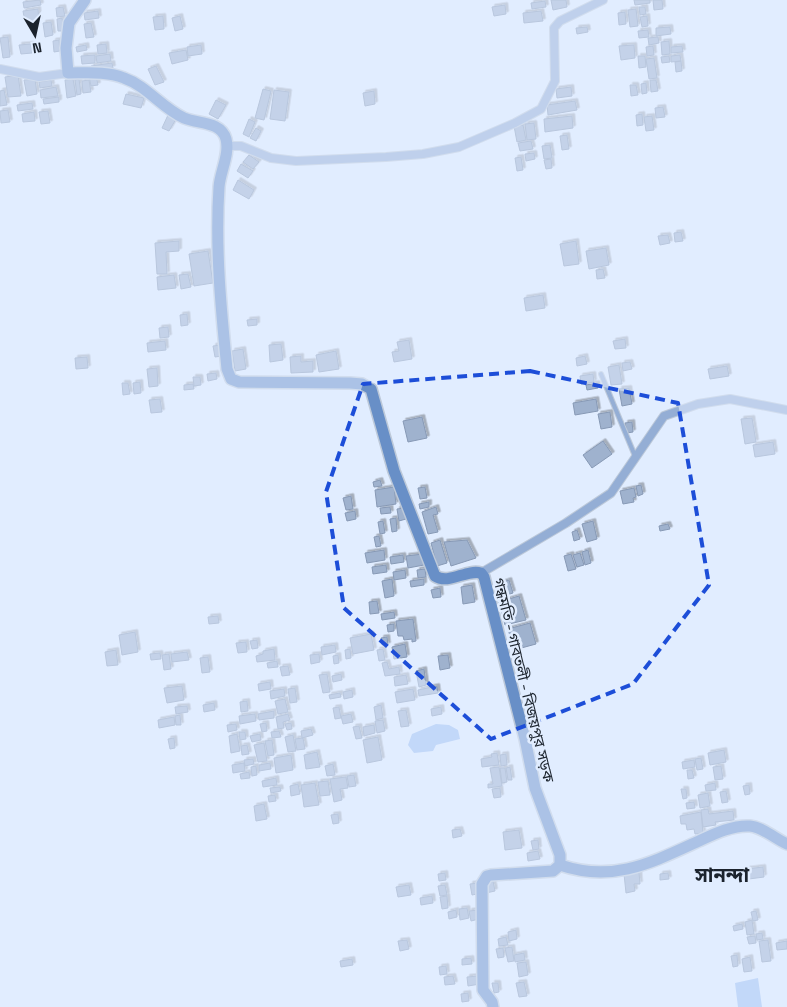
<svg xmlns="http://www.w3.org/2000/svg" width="787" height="1007" font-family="'Space Grotesk','Noto Sans Bengali',sans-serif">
  <defs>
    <filter id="shadow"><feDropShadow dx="2.5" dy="-2.5" stdDeviation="0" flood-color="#0004"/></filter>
  </defs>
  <rect width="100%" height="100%" fill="#e1edff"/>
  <path fill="#9cbff1" d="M436,724l13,1 9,5 2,9 -24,6 -3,6 -19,2 -6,-8 4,-11z
    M758,978l4,29h-24l-3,-24z"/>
  <path fill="#9fb2ce" stroke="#8799b5" filter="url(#shadow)" d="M40,0l1,5 -17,3 -1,-6z
    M551,0h15l1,7 -14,3z
    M634,0h16v3l-15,2z
    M653,0h9l1,9 -9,1z
    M545,1l1,6 -14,2 -1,-6z
    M505,5l1,9 -12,2 -2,-9z
    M63,7l2,9 -8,1 -1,-9z
    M639,7h6l1,7 -6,1z
    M38,9l1,12 -14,2 -2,-12z
    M636,9l2,17 -8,1 -2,-17z
    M98,11l1,7 -14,2 -1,-7z
    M541,11l2,10 -19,2 -1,-10z
    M625,12l1,12 -7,1 -1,-12z
    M163,16l1,13 -9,1 -2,-13z
    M180,16l3,13 -8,2 -3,-13z
    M647,16l1,10 -6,1 -2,-10z
    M62,18l2,13h-6l-1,-12z
    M51,22l2,13 -8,2 -2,-14z
    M91,23l3,14 -8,1 -2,-14z
    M587,27l1,5 -11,2 -1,-6z
    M670,27l1,7 -15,2v-8z
    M648,30l1,7 -10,1 -1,-7z
    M8,37l2,20 -7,1 -3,-20z
    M658,37l1,6 -10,2 -1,-7z
    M59,40l1,11 -6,1 -1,-11z
    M669,41l1,13 -8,1 -1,-13z
    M31,44l1,9 -11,1 -2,-9z
    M106,44l1,9 -9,1 -1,-9z
    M86,45l1,5 -10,2 -1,-5z
    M201,45l1,9 -14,2 -1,-9z
    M634,45l1,13 -14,2 -2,-14z
    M653,46l1,9 -7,1 -1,-9z
    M682,46l1,6 -12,1v-6z
    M186,50l2,10 -16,4 -3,-11z
    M110,54l1,7 -14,2 -1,-7z
    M95,55v8l-13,1 -1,-8z
    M680,55l1,6 -10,1v-6z
    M638,56h7l1,11 -7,1z
    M669,56l1,6 -8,1 -1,-6z
    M654,58l3,20 -8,1 -3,-20z
    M681,61l1,10 -6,1 -1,-10z
    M112,63l1,5 -21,3 -1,-5z
    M156,66l8,16 -9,3 -7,-16z
    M18,75l3,21 -13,1 -3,-20z
    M96,75l2,10 -7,1 -2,-10z
    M35,79l2,15 -10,2 -3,-16z
    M73,79l3,17 -9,2 -2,-18z
    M79,79l2,15 -4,1 -2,-15z
    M51,80l1,6 -12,2 -1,-6z
    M89,80l2,12 -8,1 -1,-12z
    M650,80h6l2,11 -7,1z
    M646,83l1,10 -5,1 -1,-10z
    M630,85h6l2,10 -7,1z
    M56,87l2,9 -17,2 -1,-8z
    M571,87l1,9 -15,2 -1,-9z
    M263,89l8,2 -7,29 -9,-2z
    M4,90l3,15 -7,1v-15z
    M274,90l15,2 -4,29 -15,-2z
    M374,91l1,13 -10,2 -2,-13z
    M126,94l18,4 -3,10 -18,-4z
    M59,97v5l-15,2 -1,-5z
    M216,100l10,5 -8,14 -9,-5z
    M575,101l2,9 -29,5 -1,-10z
    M32,103l1,6 -15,2 -1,-6z
    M663,107l2,10 -9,1 -1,-10z
    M8,110l2,12 -9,1 -1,-12z
    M48,111l2,12 -9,1 -2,-12z
    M34,112l1,9 -12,1 -1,-8z
    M642,114l1,11 -6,1 -1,-11z
    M168,115l8,4 -7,12 -7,-3z
    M572,116l1,12 -28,4 -1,-13z
    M652,116l2,14 -8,1 -2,-14z
    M249,119l6,3 -6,15 -6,-3z
    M534,123l2,16 -9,1 -2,-16z
    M523,125l3,15 -9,2 -3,-16z
    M256,128l5,3 -5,10 -6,-3z
    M567,135l2,14 -7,1 -2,-14z
    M531,141l2,8 -13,2 -2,-8z
    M550,145l2,13 -8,1 -2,-13z
    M534,153l1,6 -9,2 -1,-7z
    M249,155l10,7 -6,7 -10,-7z
    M521,157l2,13 -6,1 -2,-13z
    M551,159l1,9 -6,1 -2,-9z
    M241,164l12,7 -5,7 -11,-7z
    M238,180l16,10 -5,9 -16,-9z
    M681,232l2,9 -8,1 -1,-9z
    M668,235l2,8 -10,2 -2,-9z
    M179,241v10l-13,1 1,22h-10l-2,-31z
    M576,241l3,23 -15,2 -4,-22z
    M606,248l3,17 -20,4 -3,-18z
    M208,251l5,32 -19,3 -5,-32z
    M603,269l2,9 -8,1 -1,-9z
    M188,274l3,13 -10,2 -2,-14z
    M174,275l2,13 -18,2 -1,-13z
    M543,295l2,13 -19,3 -2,-13z
    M187,314l1,11 -7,1 -1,-11z
    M257,319v6l-9,1 -1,-6z
    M168,327l1,10 -9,1 -1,-10z
    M625,339l1,9 -11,1 -2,-8z
    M409,340l3,19 -18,3 -2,-10 7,-1 -2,-9z
    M165,341l1,9 -18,2 -1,-9z
    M281,344l2,16 -13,2 -1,-17z
    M221,345l1,11 -7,1 -2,-11z
    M243,349l3,20 -11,2 -3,-20z
    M336,351l3,18 -20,3 -3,-17z
    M301,356v6l12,-1v11l-22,1 -1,-16z
    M585,356l2,8 -10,2 -1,-8z
    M87,357l1,11 -12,1 -1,-11z
    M630,362l2,7 -9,2 -1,-8z
    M619,365l3,19 -11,1 -3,-18z
    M727,366l2,10 -19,3 -2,-10z
    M157,368l1,18 -9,1 -2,-18z
    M216,373l1,6 -9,2 -1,-7z
    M593,374l1,8 -13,2 -1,-8z
    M193,377h7l1,8 -7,1z
    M140,382l1,11 -7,1 -1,-11z
    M122,383h6l2,11 -7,1z
    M597,383l1,5 -11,2 -1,-5z
    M193,384l1,5 -10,1v-5z
    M629,388l3,16 -10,2 -3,-17z
    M160,399l2,13 -11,1 -2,-13z
    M596,399l2,12 -23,4 -2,-12z
    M610,412l2,15 -11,2 -3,-15z
    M422,417l5,21 -19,4 -5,-21z
    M752,418l4,24 -11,2 -4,-25z
    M632,422l1,10 -6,1 -2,-10z
    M603,441l9,13 -20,14 -9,-13z
    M773,442l2,12 -20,3 -2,-12z
    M380,480l2,6 -8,1 -1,-5z
    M641,485l2,9 -5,2 -2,-10z
    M394,487l2,17 -19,3 -2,-17z
    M425,487l2,11 -7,1 -2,-11z
    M634,488l2,9 -3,1 1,4 -11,2 -3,-13z
    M351,496l2,13 -7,1 -3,-12z
    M429,502v5l-9,2 -1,-5z
    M390,507l1,6 -10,1 -1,-6z
    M436,507l2,7 -5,1 5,17 -10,2 -6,-22z
    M404,508l2,11 -7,2 -2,-12z
    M355,511l1,8 -9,2 -2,-8z
    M396,518l1,13 -5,1 -2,-13z
    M383,521l2,12 -5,1 -2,-12z
    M593,521l4,18 -10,3 -5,-18z
    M668,524l2,5 -10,2 -1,-5z
    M577,530l3,9 -6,2 -2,-9z
    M379,536l2,10 -5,1 -2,-10z
    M440,540l7,23 -10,3 -6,-23z
    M467,540l9,18 -25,8 -7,-24z
    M384,550l1,10 -18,3 -2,-10z
    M588,550l3,13 -6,2 -3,-13z
    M580,553l4,12 -7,2 -4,-12z
    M423,554l1,11 -16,3 -2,-12z
    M571,554l5,15 -8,2 -4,-15z
    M403,555l1,7 -13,2 -1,-7z
    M386,565l1,7 -14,2 -1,-7z
    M425,569l1,8 -8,1 -1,-8z
    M405,570l1,8 -12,2 -1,-8z
    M392,579l2,17 -9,2 -3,-17z
    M424,579v6l-13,2 -1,-6z
    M509,580l4,13 -13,4 -3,-13z
    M472,585l3,17 -12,2 -2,-17z
    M440,588l1,9 -8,1 -2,-8z
    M519,596l7,24 -21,5 -6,-23z
    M377,601l2,12 -9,1 -1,-12z
    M394,612l1,6 -13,2 -1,-6z
    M218,616l1,7 -10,1 -1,-7z
    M413,619l3,22 -4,1v-3l-8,1 -1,-4h-5l-2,-15z
    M530,623l6,21 -22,6 -6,-21z
    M394,624v7l-6,1 -1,-7z
    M135,632l3,20 -16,3 -3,-20z
    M371,634l3,16 -21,4 -3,-16z
    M387,637l1,8h-6l-1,-7z
    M257,640l1,8 -6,1 -2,-8z
    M246,642l1,10 -9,1 -2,-10z
    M405,644l2,13 -13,2 -2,-12z
    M335,645l1,7 -14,3 -1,-8z
    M274,649l1,11 -18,2 -1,-6 7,-2v-3z
    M350,649l1,9 -5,1 -1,-9z
    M383,649l2,11 -6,1 -2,-11z
    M116,650l2,15 -11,1 -2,-14z
    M187,652l2,8 -17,2 -1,-8z
    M160,653l1,6 -10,1 -1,-6z
    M169,654l2,15 -7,1 -2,-15z
    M319,654l1,8 -9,2 -1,-9z
    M338,655l1,8 -5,1 -1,-8z
    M448,655l2,13 -10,2 -2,-14z
    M208,657l2,15 -8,1 -2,-15z
    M277,661l1,6 -10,1 -1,-5z
    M387,662l2,7 10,-2 1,7 -15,2 -3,-13z
    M288,666l2,9 -8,1 -2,-9z
    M424,669l2,16 -7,2 -3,-16z
    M327,674l3,18 -7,1 -4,-18z
    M341,674l1,6 -9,2 -1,-6z
    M406,675l2,9 -13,2 -1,-9z
    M270,682l1,7 -12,2 -1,-7z
    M182,686l2,14 -17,3 -3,-15z
    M437,686l1,7 -19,3 -1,-6z
    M295,688l2,14 -7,1 -2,-14z
    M284,689l1,7 -14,3 -1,-8z
    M413,689l2,11 -18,3 -2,-11z
    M352,690l1,7 -9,2 -1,-7z
    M340,693l1,4 -11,2 -1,-4z
    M285,699l3,13 -10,2 -3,-13z
    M247,701l1,10 -7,1 -1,-10z
    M214,703l1,7 -11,2 -1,-7z
    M381,705l2,13 -7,2 -2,-13z
    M187,706l1,6 -12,2 -1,-7z
    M339,707l2,11 -6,1 -2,-11z
    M441,707l1,7 -10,2 -1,-7z
    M406,710l3,16 -8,1 -3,-16z
    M274,711v7l-15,2 -1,-6z
    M255,714l1,7 -16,3 -1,-8z
    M288,714l2,6 -7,2 1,6 -6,1 -2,-12z
    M351,714l2,8 -10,2 -2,-8z
    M180,715l1,10h-5l-1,-9z
    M174,717l1,8 -16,3 -1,-8z
    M383,720l2,11 -8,2 -2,-12z
    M266,723l1,8 -5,1 -2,-8z
    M291,723l1,6 -5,1 -2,-6z
    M236,724l1,6 -9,2 -1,-7z
    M374,725l1,8 -11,3 -1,-9z
    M359,726l3,12 -6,1 -3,-12z
    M311,729l2,6 -11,3 -1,-7z
    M279,731l2,6 -9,1 -1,-6z
    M239,732h6l1,7 -6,1z
    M237,734l3,17 -9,2 -2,-17z
    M260,734l1,6 -9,2 -2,-6z
    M293,735l3,16 -8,1 -3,-15z
    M378,737l4,23 -15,3 -4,-23z
    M174,738l1,10 -5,1 -2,-10z
    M303,738l2,11 -8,1 -2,-11z
    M272,740l2,15 -6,1 -3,-15z
    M264,743l3,18 -9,1 -4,-17z
    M247,745l2,9 -7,1 -1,-9z
    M724,750l2,12 -16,3 -2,-12z
    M317,752l3,15 -14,2 -2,-14z
    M497,753l2,12 -17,2 -1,-8 11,-2 -1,-3z
    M506,754l1,11 -6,1 -1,-11z
    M291,755l2,15 -17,3 -2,-15z
    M701,758l2,11 -6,1 -2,-11z
    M253,759l1,5 -9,2 -1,-6z
    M694,760l1,7 -12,2 -1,-7z
    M244,763l1,8 -12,2 -1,-8z
    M270,763l1,6 -12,2v-6z
    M333,764l2,11 -8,1 -2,-10z
    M256,766l1,9 -5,1 -1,-9z
    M721,766l2,13 -8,1 -2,-13z
    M499,767l3,19 -14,2v-4h5l-3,-16z
    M510,767l2,13h-4l-2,-12z
    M500,768h5l2,14 -5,1z
    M687,770h5l2,8 -6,1z
    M249,772l1,6 -9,1 -1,-5z
    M354,775l2,11 -7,1 -2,-11z
    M346,777l2,11 -8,1 2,11 -8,2 -4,-23z
    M276,778l1,7 -14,2 -1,-6z
    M328,781l2,14 -10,1 -2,-14z
    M315,783l4,22 -15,2 -3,-22z
    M715,783l1,7 -10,1 -1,-6z
    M298,784l2,10 -9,2 -1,-10z
    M749,785l1,9 -5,1 -2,-9z
    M280,787l1,4 -10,2 -1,-5z
    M500,788l1,9 -7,1 -2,-9z
    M681,789h5l1,9 -4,1z
    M726,791l2,11 -6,1 -2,-11z
    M708,793l2,13 -10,2 -2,-13z
    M275,795l1,6 -7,1 -1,-6z
    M694,802l1,6 -8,1 -1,-6z
    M264,804l3,15 -11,2 -2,-15z
    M708,809l1,5 24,-3 1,9 -19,2 1,3 -13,2 -2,-17z
    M701,812l2,21 -8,1 -1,-5 -7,1 -1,-6h-5l-1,-8z
    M338,814l1,9 -6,1 -2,-9z
    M460,829l2,7 -9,2 -1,-8z
    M519,830l3,18 -17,2 -2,-18z
    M538,840l1,9 -6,1 -2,-9z
    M538,851l2,8 -12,2 -1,-8z
    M763,867l1,10 -15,2 -2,-10z
    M639,872l1,12h-6l1,7 -9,2 -2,-19z
    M445,873l1,7 -7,1 -1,-7z
    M668,873l1,6 -9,1v-6z
    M493,881l2,10 -9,2 -2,-10z
    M478,883l-1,11 -5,1 -2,-11z
    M409,885l2,10 -13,2 -2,-10z
    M445,885l2,10 -7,1 -2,-10z
    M432,896l1,7 -12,2 -1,-7z
    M447,896l1,12 -6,1 -2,-12z
    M467,908l2,10 -9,2 -1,-11z
    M456,910l1,7 -8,2 -1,-7z
    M478,910l1,9 -8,2 -2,-10z
    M756,911l2,9 -5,1 -2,-9z
    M752,920l2,14 -7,1 -2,-13z
    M742,924l1,5 -9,2 -1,-5z
    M516,930l1,9 -8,2 -1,-9z
    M762,933l1,6 -6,1 -1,-6z
    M755,936l1,7 -7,1 -2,-7z
    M506,937l2,8 -9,1 -1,-7z
    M407,940l2,9 -9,2 -2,-10z
    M768,940l3,21 -9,1 -3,-21z
    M787,941v8l-10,1 -1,-7z
    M512,947l2,14 -6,1 -3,-14z
    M503,948l1,9 -6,1 -2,-9z
    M524,953l1,7 -10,2 -1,-7z
    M737,955l1,11 -5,1 -2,-11z
    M750,957l2,14 -8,1 -2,-13z
    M471,958l1,6 -10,1v-6z
    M352,959l1,6 -12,2 -1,-6z
    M526,962l2,13 -9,2 -2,-14z
    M446,966l1,8 -7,1 -1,-8z
    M453,976l2,8 -10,1 -1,-8z
    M478,976l2,8 -12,2 -1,-9z
    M524,982l3,14 -8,1 -3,-14z
    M492,983h6l1,9 -5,1z
    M468,993l1,8 -7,1 -1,-8z"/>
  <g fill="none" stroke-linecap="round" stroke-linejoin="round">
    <g stroke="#bdc9d9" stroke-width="6">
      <path id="lane" d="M601,374l34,82"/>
    </g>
    <g stroke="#bdc9d9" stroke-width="10">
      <path id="street" d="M0,69l39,8 29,-4
        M227,146h14l30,12 25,3 90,-4 37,-3 36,-7 56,-24 26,-14 14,-28 -1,-53 6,-7 43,-21
        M481,573l85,-50 45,-30 53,-77 34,-12 32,-5 57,11"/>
    </g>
    <g stroke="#bdc9d9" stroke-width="14">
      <path id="secondary" d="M85,0l-16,23 -3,25 2,25c18,0 39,-2 56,5 23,8 38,30 60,40 14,6 37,3 42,21 4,15 -6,33 -7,48 -4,61 2,122 8,182l4,10 8,3 111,1 12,1 9,5 23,82 41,105c14,9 31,-7 46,-3l3,4 41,162 10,49 25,67v10l-7,6 -62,4 -4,1 -5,8 1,106 9,12 1,5
        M560,865c53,18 91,-2 139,-24 15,-7 33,-16 51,-15 12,1 26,13 37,18"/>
    </g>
    <use href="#lane" stroke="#94aed5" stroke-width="4"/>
    <use href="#street" stroke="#94aed5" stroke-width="8"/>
    <use href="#secondary" stroke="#688fc7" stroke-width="11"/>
  </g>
  <path d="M0 0H787V1007H0ZM530,371l148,32 31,182 -76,99 -142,55 -147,-131 -18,-116 37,-108z" fill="#e1edff" fill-opacity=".55" fill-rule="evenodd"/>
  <path fill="none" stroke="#1d4ed8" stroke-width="4" stroke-dasharray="10 6" stroke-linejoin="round" d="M530,371l148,32 31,182 -76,99 -142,55 -147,-131 -18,-116 37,-108z"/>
  <g text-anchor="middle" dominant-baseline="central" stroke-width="5" stroke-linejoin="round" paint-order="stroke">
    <g font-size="15" fill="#1b232d" stroke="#e1edff">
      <text transform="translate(524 680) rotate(76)">গন্ধমতি - গাবতলী - বিজয়পুর সড়ক</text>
    </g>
    <g font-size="20" font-weight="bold" fill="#1b232d" stroke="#e1edff">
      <text x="722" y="875">সানন্দা</text>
    </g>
  </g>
  <g transform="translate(35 35) rotate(171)" stroke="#e1edff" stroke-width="4" paint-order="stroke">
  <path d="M0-4L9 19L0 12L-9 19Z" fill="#1b232d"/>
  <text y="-8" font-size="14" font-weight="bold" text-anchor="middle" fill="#1b232d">N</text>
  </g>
</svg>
